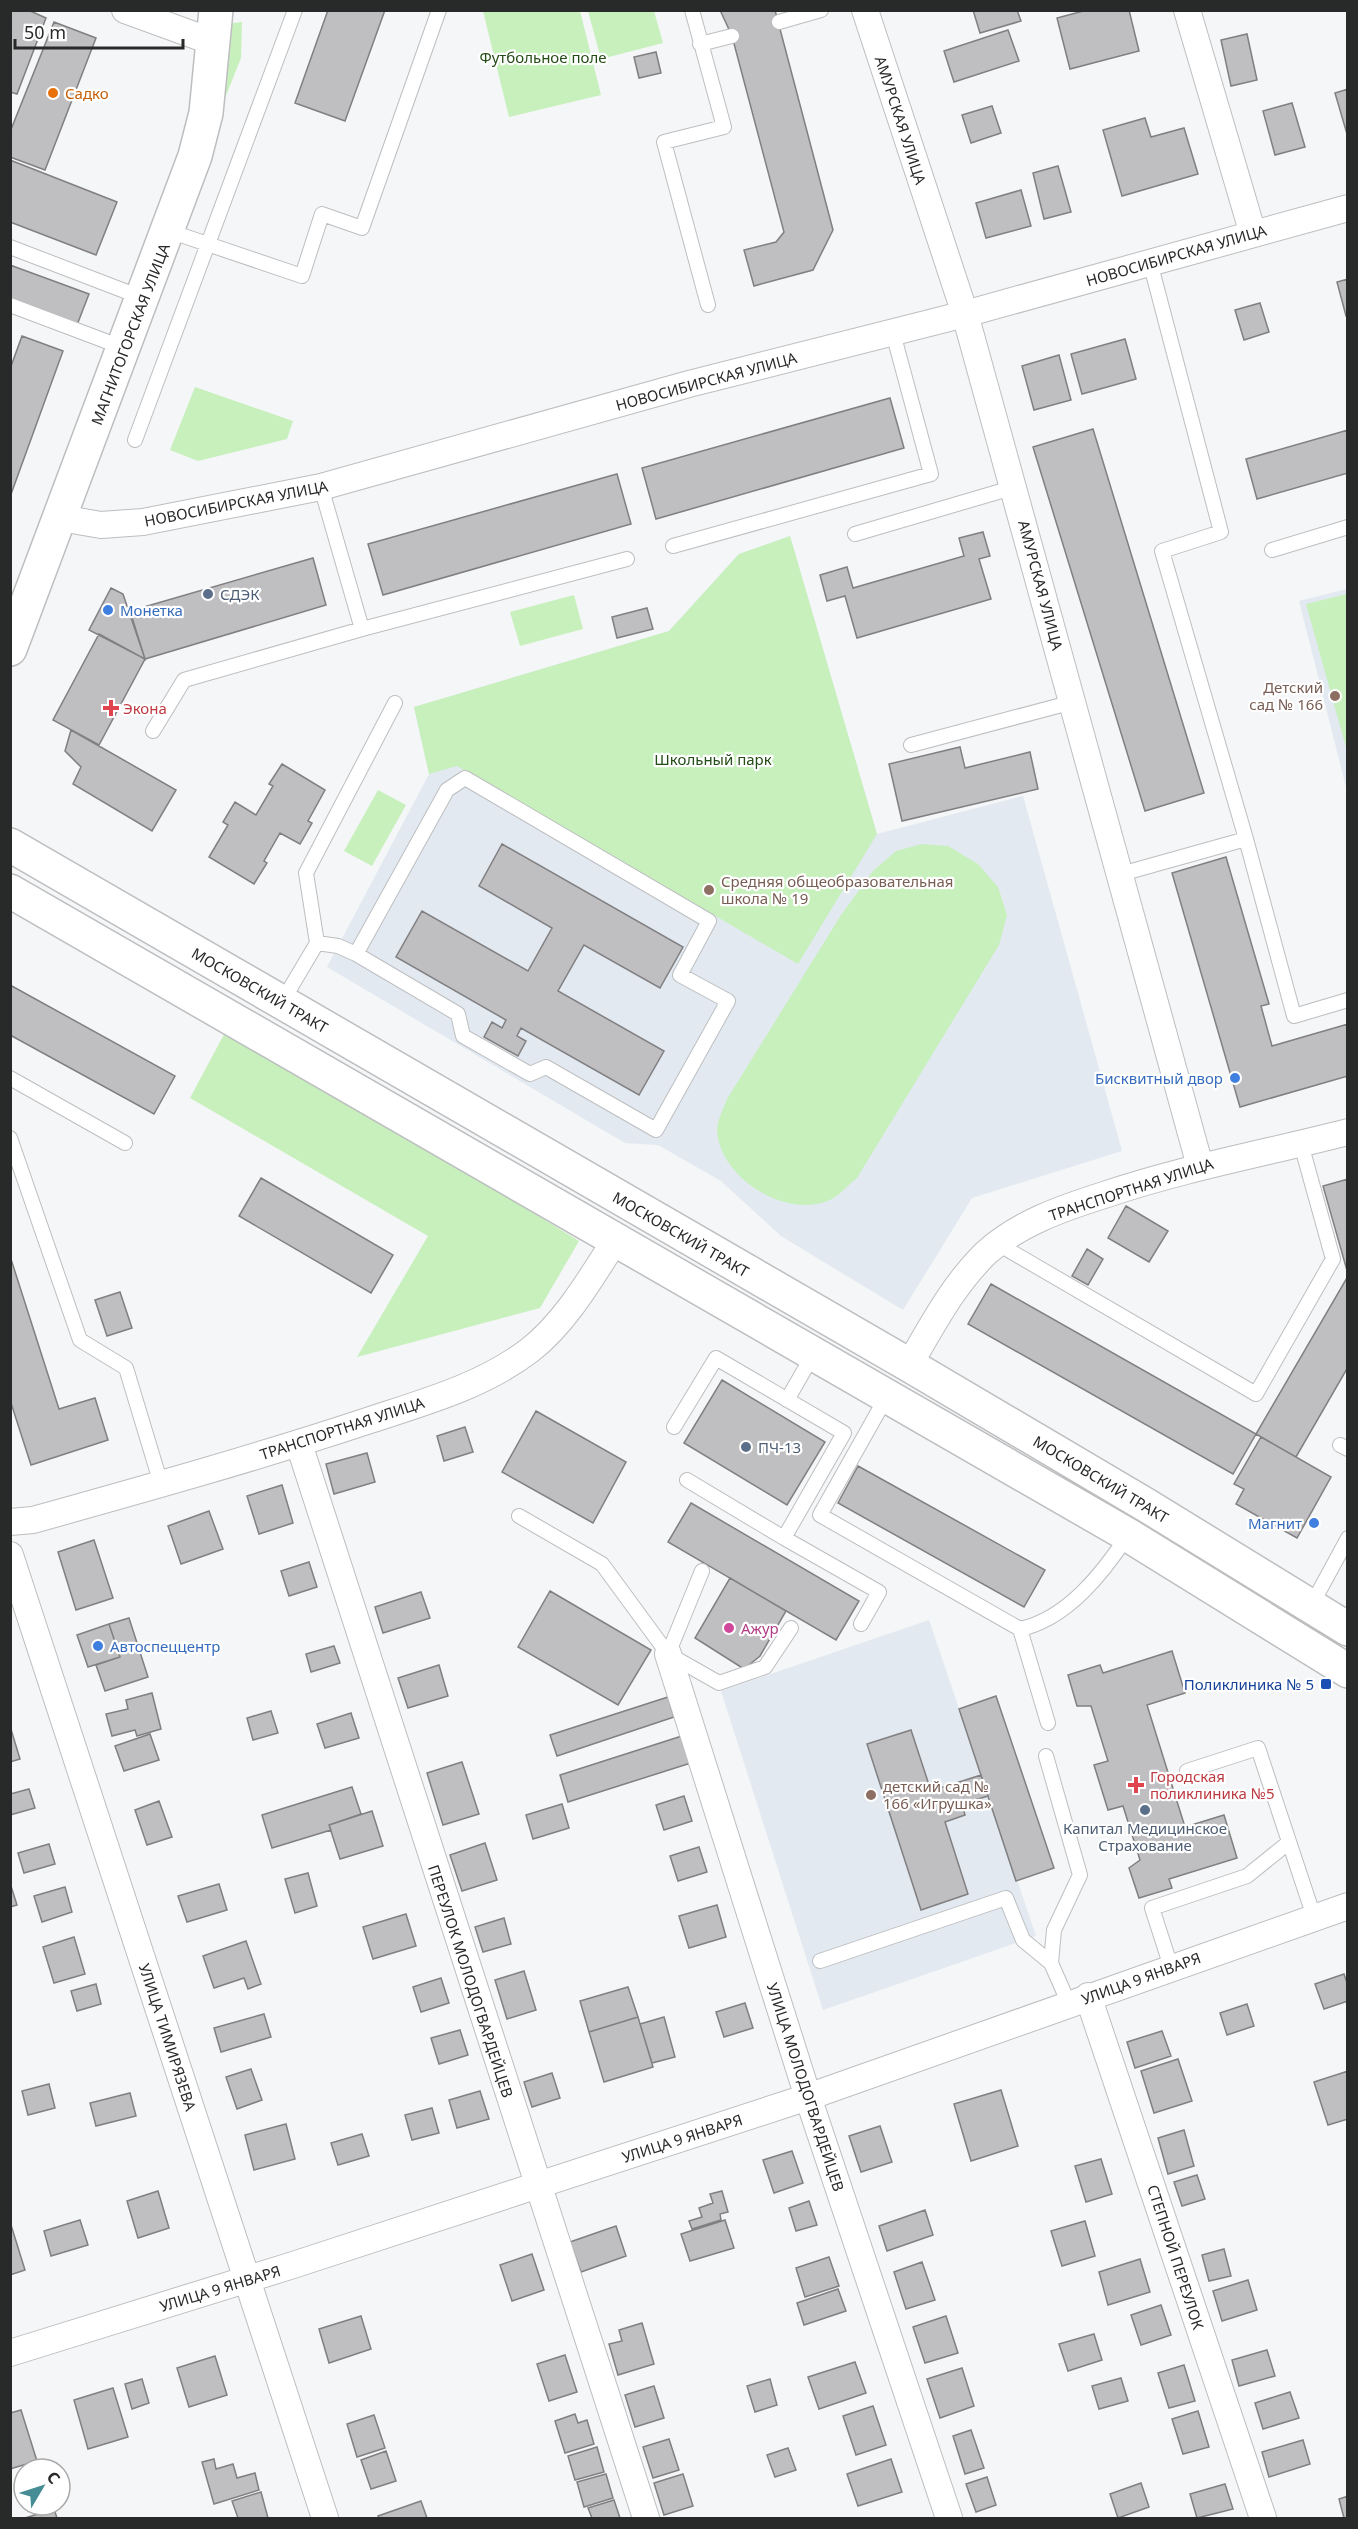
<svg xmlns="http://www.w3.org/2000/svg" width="1358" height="2529" font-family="'Noto Sans',sans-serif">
  <rect width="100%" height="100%" fill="#f4f6f7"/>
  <path fill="#e2e9f1" d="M790,536l87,298 146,-38 99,355 -150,47 -69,112 -122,-74 -60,-55 -63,-36 -33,-2 -298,-176 102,-193 -15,-67 255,-76 70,-77z
    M1347,589v202l-48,-190z
    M929,1620l107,316 -213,74 -102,-319z"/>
  <path fill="#c8f0bd" d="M483,11h97l21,84 -92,22z
    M588,11h66l9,32 -62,16z
    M242,22l-1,36 -16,40 1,-70 7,-5z
    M195,387l98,34 -6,18 -89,22 -28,-11z
    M790,536l87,298 -79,130 -341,-198 -28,8 -15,-67 255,-76 70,-77z
    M1347,594h1l-1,157 -41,-147z
    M574,595l9,34 -63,17 -10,-34z
    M378,790l28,15 -34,61 -28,-15z
    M922,844l26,2 30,18 20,23 9,28 -8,30 -142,233c-8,6 -16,16 -25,21 -44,22 -113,-21 -115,-69 0,-9 7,-23 10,-31l114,-184 32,-44 23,-20z
    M229,1025l350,216 -39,67 -183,49 71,-121 -238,-138z"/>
  <path fill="#bfbec0" stroke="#807f81" stroke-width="1.5" d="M10,10h18l18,8 -29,76 -7,-2z
    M328,10h57l-40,111 -50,-18z
    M720,10h55l58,220 -20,40 -59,16 -10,-36 32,-8 8,-10 -52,-196z
    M973,10h44l4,11 -41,12z
    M1087,10h42l10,41 -69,18 -13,-51z
    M54,22l42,16 -51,132 -35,-13v-25z
    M1008,30l11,31 -65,21 -10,-31z
    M1247,34l10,46 -26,6 -10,-46z
    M656,52l5,21 -22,5 -5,-21z
    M1348,89v45h-1l-12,-41z
    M1292,103l13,44 -30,8 -12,-44z
    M992,106l9,27 -30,10 -9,-28z
    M1145,118l6,19 33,-9 14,46 -76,22 -19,-66z
    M10,160l107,42 -21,53 -86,-33z
    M1058,166l13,46 -27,7 -11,-46z
    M1021,190l10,36 -45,12 -10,-35z
    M10,265l79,29 -12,31 -67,-25z
    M1348,279v36l-2,1 -9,-34z
    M1260,303l9,29 -25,8 -9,-30z
    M22,336l41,15 -53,146v-128z
    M1125,339l11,40 -54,15 -11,-40z
    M1059,355l12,45 -37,10 -12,-44z
    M890,398l14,50 -248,71 -14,-51z
    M1093,429l111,364 -59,18 -112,-364z
    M1348,430v43l-91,26 -11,-40z
    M617,474l14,50 -248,71 -15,-51z
    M983,532l7,24 -11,3 12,40 -134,39 -12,-42 -18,5 -7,-26 27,-8 6,21 111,-32 -5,-18z
    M313,558l13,47 -181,54 -15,-48z
    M111,588l12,6 22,65 -56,-29z
    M647,608l6,21 -36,9 -5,-21z
    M99,634l46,25 -46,86 -46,-25z
    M71,730l105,60 -24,41 -79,-47 8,-17 -16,-16z
    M960,747l5,21 65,-16 8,37 -136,32 -13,-57z
    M282,764l43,26 -17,31 4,2 -12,21 -20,-11 -16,28 3,2 -13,21 -45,-27 19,-32 -5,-3 12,-20 21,13 17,-29 -4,-2z
    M502,844l181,103 -23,41 -76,-43 -26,46 106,60 -25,44 -118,-67 -4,8 9,5 -8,15 -34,-19 8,-15 10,6 4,-8 -110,-63 26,-46 106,60 24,-43 -73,-42z
    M1226,857l43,147 -8,2 11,40 76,-22v52l-108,31 -68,-234z
    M10,985l165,91 -21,38 -144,-79z
    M261,1178l132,77 -22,38 -132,-77z
    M1348,1179v95l-25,-88z
    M1126,1206l42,25 -19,31 -41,-24z
    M1087,1249l16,10 -15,26 -16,-9z
    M10,1256l49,153 36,-11 13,42 -77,25 -21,-65z
    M1348,1276v91l-52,90 -40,-23z
    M991,1284l265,150 -23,40 -265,-150z
    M120,1292l12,36 -25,8 -12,-36z
    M722,1380l103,62 -38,63 -103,-62z
    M536,1411l90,51 -33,61 -91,-51z
    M465,1427l8,25 -29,9 -7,-25z
    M1261,1437l70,40 -34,61 -61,-34 8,-15 -10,-5z
    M367,1453l8,29 -41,12 -8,-30z
    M858,1466l187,104 -21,37 -186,-104z
    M282,1485l11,38 -34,11 -12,-38z
    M691,1503l168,98 -23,39 -168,-98z
    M209,1511l14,38 -42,15 -13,-38z
    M94,1540l19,58 -37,12 -18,-58z
    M309,1562l8,25 -28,9 -8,-25z
    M730,1578l56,33 -26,45 -16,13 -49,-31z
    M550,1591l101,59 -33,55 -100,-58z
    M421,1592l9,26 -47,15 -8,-26z
    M129,1618l19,59 -43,14 -9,-26 24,-8 -11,-33z
    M109,1624l11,33 -32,10 -11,-32z
    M334,1646l6,17 -29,9 -5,-18z
    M1172,1651l13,42 -38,12 38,122 39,-12 13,43 -68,21 3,9 -33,10 -10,-30 11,-8 -17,-54 -15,4 -14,-45 14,-4 -17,-55h-14l-9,-31 32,-10 3,8z
    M439,1665l9,31 -40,12 -10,-30z
    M152,1693l9,36 -24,7 -2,-6 -23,6 -6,-22 22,-5 -2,-9z
    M996,1696l58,172 -38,13 -57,-172z
    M668,1697l6,20 -117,39 -7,-21z
    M271,1711l7,22 -25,7 -6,-22z
    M351,1713l8,25 -34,10 -8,-24z
    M10,1726l10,33 -10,3z
    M911,1730l20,61 50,-16 7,21 -26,8 3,11 -20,7 23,72 -47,16 -54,-166z
    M150,1734l9,26 -35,11 -9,-25z
    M685,1735l9,27 -126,40 -8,-27z
    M462,1762l17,52 -36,11 -16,-52z
    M352,1787l9,27 -32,11 2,5 -59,18 -10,-33z
    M29,1789l6,19 -25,7v-21z
    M684,1796l8,25 -28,9 -8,-25z
    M159,1801l13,36 -25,8 -12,-35z
    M562,1804l7,24 -36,11 -7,-24z
    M372,1811l11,35 -43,13 -11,-34z
    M485,1843l12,37 -35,11 -12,-36z
    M49,1844l6,20 -31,9 -6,-20z
    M699,1847l8,25 -29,9 -8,-25z
    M308,1873l9,33 -22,7 -10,-34z
    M10,1883l7,22 -7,2z
    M219,1884l8,26 -40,12 -9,-26z
    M65,1887l7,25 -30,10 -8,-26z
    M717,1905l9,32 -37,11 -10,-32z
    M406,1914l10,32 -43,13 -10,-32z
    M504,1918l7,26 -28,8 -8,-25z
    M74,1937l11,37 -31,9 -11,-36z
    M246,1941l15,43 -13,5 -4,-11 -30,10 -11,-32z
    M524,1971l12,39 -29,9 -12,-39z
    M1344,1974l4,12v15l-24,8 -9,-25z
    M441,1978l8,25 -28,9 -8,-25z
    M96,1984l5,20 -24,7 -6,-20z
    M628,1987l10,30 -49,15 -9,-31z
    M745,2003l8,25 -29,9 -8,-25z
    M1247,2004l7,22 -27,9 -7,-22z
    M264,2014l7,23 -50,15 -7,-24z
    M638,2017l15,50 -49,15 -15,-50z
    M664,2017l11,40 -23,6 -12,-39z
    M460,2030l8,25 -29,9 -8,-26z
    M1162,2031l9,25 -36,12 -8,-26z
    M1178,2059l14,42 -38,12 -13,-42z
    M251,2069l11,31 -25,9 -11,-32z
    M1348,2071v48l-20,6 -14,-43z
    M552,2073l8,25 -28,9 -8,-25z
    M49,2084l6,24 -27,7 -6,-24z
    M1001,2090l17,56 -47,15 -17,-57z
    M480,2091l9,28 -32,9 -8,-28z
    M130,2093l6,23 -40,10 -6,-23z
    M432,2108l7,25 -27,7 -7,-25z
    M286,2124l9,35 -41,11 -9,-35z
    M880,2126l12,36 -31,10 -12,-36z
    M1184,2130l10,36 -26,8 -10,-36z
    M362,2134l7,22 -31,9 -7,-22z
    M792,2151l11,32 -29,10 -11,-33z
    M1101,2159l11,35 -26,8 -11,-36z
    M1197,2175l8,24 -23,7 -8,-24z
    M158,2191l11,37 -31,10 -11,-37z
    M722,2191l6,21 -8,2 1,6 -29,9 -3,-8 13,-4 -3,-9 14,-5 -3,-9z
    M809,2201l8,24 -21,6 -7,-23z
    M925,2210l8,25 -46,16 -8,-25z
    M80,2220l8,25 -37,11 -7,-25z
    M725,2220l9,28 -44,13 -9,-27z
    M1085,2221l10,35 -33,10 -11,-35z
    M11,2225l14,45 -15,5v-49z
    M616,2226l10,30 -45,16 -11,-30z
    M1224,2249l7,27 -22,5 -7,-26z
    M532,2254l12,36 -32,11 -12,-36z
    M829,2257l10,29 -34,11 -9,-29z
    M1140,2259l10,33 -42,13 -9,-33z
    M922,2262l13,38 -29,9 -12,-37z
    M1248,2280l9,30 -35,11 -9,-30z
    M838,2289l8,22 -42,14 -7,-22z
    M1161,2305l10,30 -30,10 -10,-30z
    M361,2316l10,33 -42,14 -10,-34z
    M946,2316l12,37 -33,10 -12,-36z
    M642,2323l12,41 -36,11 -9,-31 13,-3 -3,-11z
    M1094,2334l8,26 -34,11 -9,-27z
    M1267,2350l8,26 -36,10 -7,-26z
    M565,2355l12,37 -28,9 -12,-37z
    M215,2356l12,39 -38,12 -12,-39z
    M855,2362l11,31 -47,16 -11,-32z
    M1184,2365l11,36 -26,7 -11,-35z
    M962,2368l12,38 -34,12 -13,-39z
    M1121,2378l7,23 -29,8 -7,-23z
    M142,2379l7,24 -17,6 -7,-25z
    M770,2379l7,26 -22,7 -8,-26z
    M654,2386l10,32 -29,9 -10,-32z
    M113,2388l15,49 -40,12 -14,-49z
    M1290,2392l9,26 -36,11 -8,-26z
    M873,2406l13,39 -30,10 -13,-39z
    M21,2410l16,51 -27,8v-56z
    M1198,2411l11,36 -26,7 -11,-35z
    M575,2414l3,9 9,-3 7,24 -29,9 -10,-32z
    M374,2415l11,33 -28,9 -10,-33z
    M971,2430l13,38 -19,6 -12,-38z
    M669,2439l10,31 -26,8 -10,-31z
    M1303,2440l7,24 -41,13 -7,-25z
    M597,2447l7,25 -29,8 -7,-24z
    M788,2448l8,22 -21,7 -8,-22z
    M386,2451l10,30 -25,8 -10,-29z
    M214,2459l2,10 17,-5 4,14 18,-5 4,17 -45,14 -12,-42z
    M891,2459l11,33 -44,14 -11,-32z
    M606,2474l7,24 -29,9 -7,-25z
    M683,2474l10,32 -29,9 -10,-32z
    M987,2477l9,28 -20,7 -10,-28z
    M1141,2483l8,24 -31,11 -8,-24z
    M1225,2484l8,25 -36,9 -7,-24z
    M261,2492l7,26h-30l-6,-17z
    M1348,2496v22h-4l-5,-19z
    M614,2500l6,18h-28l-4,-10z
    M421,2501l6,17h-48l-1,-2z
    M54,2509l3,9h-32z"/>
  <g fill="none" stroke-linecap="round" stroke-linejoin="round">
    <g stroke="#bdbec0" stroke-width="16">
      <path id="service" d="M692,10l32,117 -60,15 44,163
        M779,22l42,-12
        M700,44l32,-8
        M169,231l133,45 20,-62 40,14 77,-218
        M10,247l133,51
        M10,305l114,43
        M135,440l160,-430
        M855,534l160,-47
        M673,546l258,-72 -38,-141
        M1272,550l76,-23
        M362,629l265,-70
        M153,731l31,-51 178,-51 -41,-142
        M911,745l162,-43
        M1246,839l48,177 54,-16
        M1121,874l125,-35 -84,-288 59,-19 -71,-270
        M317,943l21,3 18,8 102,60 5,22 67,38 16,-7 110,63 72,-129 -48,-26 29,-54 -244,-143 -18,12 -91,164
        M282,1002l35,-59 -11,-70 89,-170
        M10,1078l115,65
        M10,1138l70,202 46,28 35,116
        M998,1244l258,150 77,-135 -32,-115
        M887,1396l-67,119 200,114c47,-10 83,-56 108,-94
        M787,1400l27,-47
        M674,1427l42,-69 128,75 -60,105 -97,-58
        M1340,1445l8,4
        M519,1516l83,48 66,90 51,29 46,-16 26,-39
        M784,1538l95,54 -18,32
        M1311,1606l37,-68
        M1020,1629l28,94
        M668,1654l34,-83
        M1046,1756l34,119 -26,55 -3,33
        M1187,1771l71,-23 56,169
        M820,1961l186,-63 17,42 28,23 18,41
        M1171,1967l-19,-59 95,-32 41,-33"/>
    </g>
    <g stroke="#bdbec0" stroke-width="28">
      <path id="minor" d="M125,10l88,32
        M865,10l100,304 235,852
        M1187,10l66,224
        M60,518l41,7 42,-3 178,-35 368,-103 276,-70 383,-106
        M909,1365c23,-39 44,-80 77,-112 33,-30 77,-45 118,-58 80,-27 162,-42 244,-63
        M299,1444l347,1074
        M10,1522l23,-2c111,-31 222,-62 331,-98 57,-19 118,-35 166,-72 36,-28 62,-74 86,-111
        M10,1555l315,963
        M668,1654l140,443 141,421
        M1088,1996l175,522
        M10,2353l280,-87 518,-169 540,-191"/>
    </g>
    <g stroke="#bdbec0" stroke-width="36">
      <path id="tertiary" d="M10,649l185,-493 11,-43 10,-103"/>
    </g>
    <g stroke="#bdbec0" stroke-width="36">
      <path id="primary" d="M10,845l899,520 237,140 202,124
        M10,891l1118,644 220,136"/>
    </g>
    <use href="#service" stroke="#fff" stroke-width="14"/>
    <use href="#minor" stroke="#fff" stroke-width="26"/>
    <use href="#tertiary" stroke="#fff" stroke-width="33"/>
    <use href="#primary" stroke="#fff" stroke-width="33"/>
  </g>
  <circle fill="#e8710a" stroke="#fff" stroke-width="2" cx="53" cy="93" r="6"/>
  <g fill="#5c6f8a" stroke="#fff" stroke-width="2">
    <circle cx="208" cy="594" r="6"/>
    <circle cx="746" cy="1447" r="6"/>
    <circle cx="1145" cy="1810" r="6"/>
  </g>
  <g fill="#3f7fe0" stroke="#fff" stroke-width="2">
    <circle cx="108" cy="610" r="6"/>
    <circle cx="1235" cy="1078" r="6"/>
    <circle cx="1314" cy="1523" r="6"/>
    <circle cx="98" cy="1646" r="6"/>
  </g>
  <g fill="#8d6e63" stroke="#fff" stroke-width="2">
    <circle cx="1335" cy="696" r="6"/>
    <circle cx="709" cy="890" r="6"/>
    <circle cx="871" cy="1795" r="6"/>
  </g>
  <g fill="#e0444e" stroke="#fff" stroke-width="2">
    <path d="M108 699h6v6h6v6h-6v6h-6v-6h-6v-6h6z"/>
    <path d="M1133 1776h6v6h6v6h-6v6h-6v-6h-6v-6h6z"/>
  </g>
  <circle fill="#d1479c" stroke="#fff" stroke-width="2" cx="729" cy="1628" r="6"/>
  <rect fill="#1a4fb4" stroke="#fff" stroke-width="2" x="1320" y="1678" width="12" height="12" rx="3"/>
  <g text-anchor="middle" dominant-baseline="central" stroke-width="4.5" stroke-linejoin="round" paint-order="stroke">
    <g font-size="15" fill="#234c16" stroke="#fff">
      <text x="543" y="57">Футбольное поле</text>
      <text x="713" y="759">Школьный парк</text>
    </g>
    <g font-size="15" fill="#c56008" stroke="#fff" text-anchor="start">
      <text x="65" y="93">Садко</text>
    </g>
    <g font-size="15" fill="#282929" stroke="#fff">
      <text transform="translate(901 120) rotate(72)">АМУРСКАЯ УЛИЦА</text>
      <text transform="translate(1176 255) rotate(-16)">НОВОСИБИРСКАЯ УЛИЦА</text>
      <text transform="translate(130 334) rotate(-69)">МАГНИТОГОРСКАЯ УЛИЦА</text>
      <text transform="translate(706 381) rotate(-15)">НОВОСИБИРСКАЯ УЛИЦА</text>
      <text transform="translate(236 503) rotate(-11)">НОВОСИБИРСКАЯ УЛИЦА</text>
      <text transform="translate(1041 585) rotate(75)">АМУРСКАЯ УЛИЦА</text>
      <text transform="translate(260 990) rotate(30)">МОСКОВСКИЙ ТРАКТ</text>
      <text transform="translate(1131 1189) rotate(-18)">ТРАНСПОРТНАЯ УЛИЦА</text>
      <text transform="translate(681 1234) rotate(30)">МОСКОВСКИЙ ТРАКТ</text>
      <text transform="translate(342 1428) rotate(-18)">ТРАНСПОРТНАЯ УЛИЦА</text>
      <text transform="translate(1101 1479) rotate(31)">МОСКОВСКИЙ ТРАКТ</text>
      <text transform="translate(1141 1978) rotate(-20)">УЛИЦА 9 ЯНВАРЯ</text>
      <text transform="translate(471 1981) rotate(72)">ПЕРЕУЛОК МОЛОДОГВАРДЕЙЦЕВ</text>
      <text transform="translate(168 2037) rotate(72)">УЛИЦА ТИМИРЯЗЕВА</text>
      <text transform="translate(806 2087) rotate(72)">УЛИЦА МОЛОДОГВАРДЕЙЦЕВ</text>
      <text transform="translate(682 2138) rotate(-18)">УЛИЦА 9 ЯНВАРЯ</text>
      <text transform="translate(1176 2257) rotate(72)">СТЕПНОЙ ПЕРЕУЛОК</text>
      <text transform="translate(220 2288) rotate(-17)">УЛИЦА 9 ЯНВАРЯ</text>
    </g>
    <g font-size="15" fill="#4e5e75" stroke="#fff" text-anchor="start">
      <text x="220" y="594">СДЭК</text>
      <text x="758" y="1447">ПЧ-13</text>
      <text x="1145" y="1828" text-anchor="middle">Капитал Медицинское<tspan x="1145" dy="17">Страхование</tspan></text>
    </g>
    <g font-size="15" fill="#366cbe" stroke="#fff" text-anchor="start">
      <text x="120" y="610">Монетка</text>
      <text x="1223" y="1078" text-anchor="end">Бисквитный двор</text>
      <text x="1302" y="1523" text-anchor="end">Магнит</text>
      <text x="110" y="1646">Автоспеццентр</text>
    </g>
    <g font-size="15" fill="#785e54" stroke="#fff" text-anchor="start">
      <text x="1323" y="687" text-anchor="end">Детский<tspan x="1323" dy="17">сад № 166</tspan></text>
      <text x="721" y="881">Средняя общеобразовательная<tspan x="721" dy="17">школа № 19</tspan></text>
      <text x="883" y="1786">детский сад №<tspan x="883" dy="17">166 «Игрушка»</tspan></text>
    </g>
    <g font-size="15" fill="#be3a42" stroke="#fff" text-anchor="start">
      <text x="123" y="708">Экона</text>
      <text x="1150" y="1776">Городская<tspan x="1150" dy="17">поликлиника №5</tspan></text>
    </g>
    <g font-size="15" fill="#b23c85" stroke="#fff" text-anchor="start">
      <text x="741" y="1628">Ажур</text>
    </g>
    <g font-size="15" fill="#164399" stroke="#fff" text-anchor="end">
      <text x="1314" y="1684">Поликлиника № 5</text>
    </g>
  </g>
  <rect width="1358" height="2529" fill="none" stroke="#282929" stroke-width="24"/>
  <g transform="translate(42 2487) rotate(51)"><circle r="28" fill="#ffffff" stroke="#a9a9a9" stroke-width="1.5"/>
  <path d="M0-4.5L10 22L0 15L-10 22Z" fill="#458c95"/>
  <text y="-9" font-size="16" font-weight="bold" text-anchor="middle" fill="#282929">С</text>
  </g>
  <path d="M15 39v9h168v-9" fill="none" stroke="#282929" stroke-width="3"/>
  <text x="24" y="39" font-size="18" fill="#282929" stroke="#ffffff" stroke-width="4.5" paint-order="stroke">50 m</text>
</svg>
